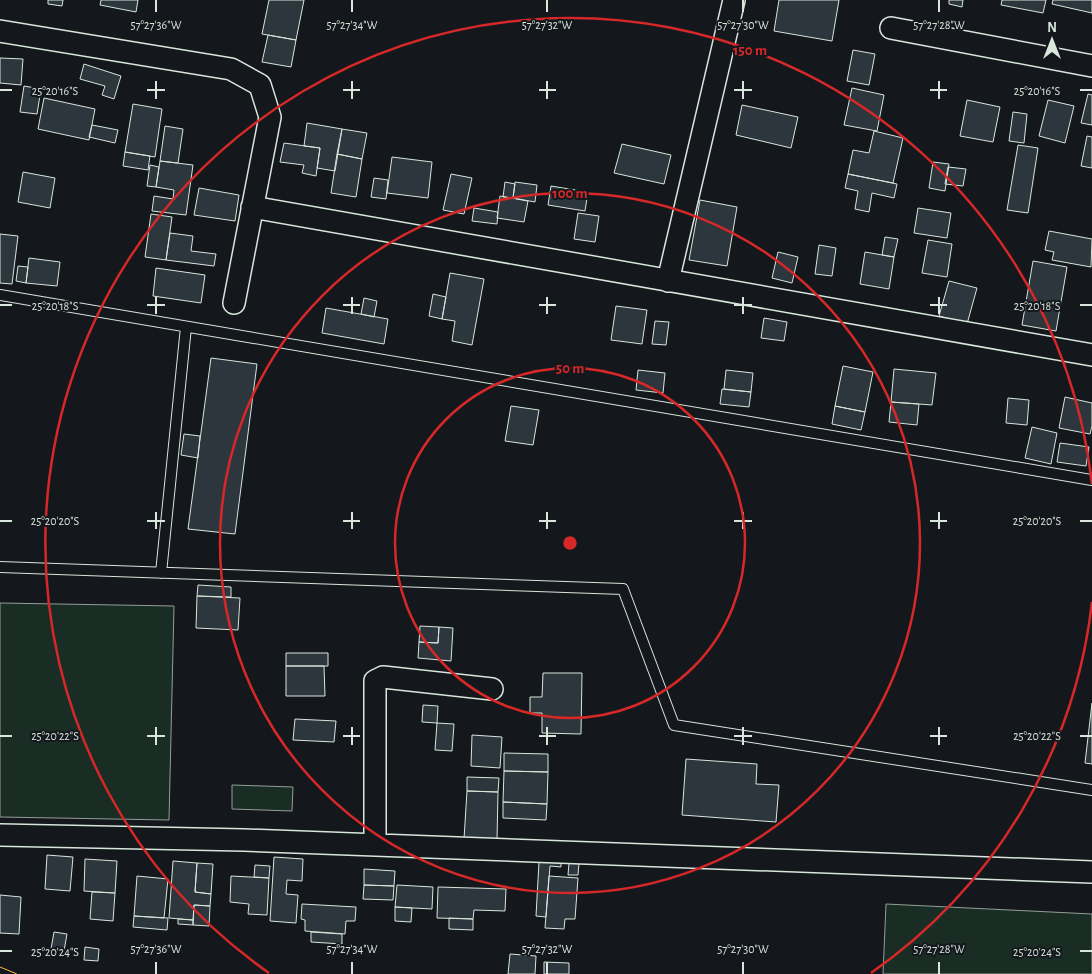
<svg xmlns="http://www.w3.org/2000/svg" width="1092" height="974" font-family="'Alegreya Sans',sans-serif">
  <rect width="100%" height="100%" fill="#14181c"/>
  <path fill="#1a2d24" stroke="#939e99" d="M0,603l174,3 -5,214 -169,-3z
    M232,785l61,2 -1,24 -60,-2z
    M886,904l206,10v60h-209z"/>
  <path fill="#2c363c" stroke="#d8e6dc" d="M48,0h15l-1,6 -14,-2z
    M101,0h37l-2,12 -36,-7z
    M269,0h35l-8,40 -34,-6z
    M779,0h60l-7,41 -58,-10z
    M949,0h14l-1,7 -13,-3z
    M1002,0h44l-3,13 -42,-8z
    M1053,0h39v13l-40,-9z
    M268,35l28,5 -5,27 -29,-5z
    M853,50l22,4 -6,31 -22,-4z
    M0,58l23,1 -2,26 -21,-2z
    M84,64l37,12 -7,23 -12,-4 3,-9 -25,-7z
    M24,86l17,3 -4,25 -17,-2z
    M852,88l32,7 -7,36 -33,-6z
    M1088,94l4,1v30l-11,-2z
    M44,98l51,11 -6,31 -51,-11z
    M967,100l33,7 -7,35 -33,-6z
    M1048,100l26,6 -9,37 -26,-7z
    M133,104l29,5 -7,48 -30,-5z
    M742,105l56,12 -7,31 -55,-13z
    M1013,112l14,2 -3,29 -15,-2z
    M307,123l35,6 -7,42 -18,-3 3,-20 -16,-2z
    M92,125l26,5 -3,13 -26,-6z
    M165,126l18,3 -5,34 -18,-2z
    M342,129l25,4 -5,26 -25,-5z
    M874,131l29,7 -10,45 -45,-9 5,-24 16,3z
    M1087,136l5,1v31l-11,-2z
    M284,143l36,5 -4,28 -14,-3 2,-8 -24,-3z
    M622,144l49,11 -7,29 -50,-11z
    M1018,145l20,3 -10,65 -21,-3z
    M125,152l25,4 -2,14 -25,-4z
    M337,154l25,5 -6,38 -25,-4z
    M392,157l40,5 -4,36 -41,-5z
    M160,161l33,4 -7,50 -34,-4 2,-15 19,3 1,-9 -18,-3z
    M933,162l16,2 -4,27 -16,-3z
    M150,165l9,2 -3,20 -9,-1z
    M948,167l18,2 -3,17 -18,-2z
    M23,172l32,6 -5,30 -32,-6z
    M451,174l21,4 -8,36 -21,-4z
    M848,174l49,10 -3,14 -22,-5 -3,19 -14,-3 3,-18 -13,-3z
    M374,178l14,2 -2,19 -15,-2z
    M505,182l10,2 -2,14 -10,-1z
    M515,182l22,3 -2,17 -22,-4z
    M551,186l37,6 -3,19 -37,-6z
    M199,188l40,7 -4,26 -41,-6z
    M500,196l28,5 -4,21 -27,-4z
    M700,200l37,7 -10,59 -38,-6z
    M474,208l24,4 -1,12 -25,-3z
    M918,208l33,5 -4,25 -33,-5z
    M578,213l21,3 -4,26 -21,-3z
    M151,214l21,3 -6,43 -21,-3z
    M1049,231l43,8 -1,28 -39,-7 2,-8 -9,-2z
    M170,233l23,3 -2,15 25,3 -2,12 -48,-6z
    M0,234l18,2 -6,48 -12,-1z
    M885,237l13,2 -4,18 -12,-2z
    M928,240l24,4 -5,33 -25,-4z
    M819,245l17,3 -4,28 -17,-2z
    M778,252l20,5 -6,26 -20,-5z
    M865,252l29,5 -5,32 -29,-5z
    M29,258l31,4 -3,24 -31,-3z
    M1033,261l34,6 -11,64 -34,-6z
    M18,266l10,1 -2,16 -10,-2z
    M156,268l49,7 -4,28 -48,-7z
    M450,273l34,6 -12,66 -20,-4 3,-20 -13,-2z
    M949,281l28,7 -10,36 -28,-8z
    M433,294l13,3 -4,22 -13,-3z
    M364,298l13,3 -3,16 -13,-3z
    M616,306l31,4 -5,34 -31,-4z
    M326,308l62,11 -4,25 -62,-11z
    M764,318l23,4 -3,19 -23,-3z
    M655,321l14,1 -3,23 -14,-1z
    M211,358l46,6 -22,170 -47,-5z
    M843,366l30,6 -8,40 -30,-6z
    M894,369l42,4 -4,32 -41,-3z
    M638,370l27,3 -2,20 -27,-3z
    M726,370l27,3 -2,19 -27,-3z
    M722,389l29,3 -2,15 -29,-3z
    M1065,397l27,6v23l-2,8 -31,-6z
    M1008,398l21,2 -2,25 -21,-2z
    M891,402l28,2 -2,21 -28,-3z
    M511,406l28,4 -6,35 -28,-4z
    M835,406l30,6 -4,18 -29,-6z
    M1032,427l25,6 -6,31 -26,-6z
    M184,434l16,2 -2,22 -17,-3z
    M1060,443l29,4 -3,19 -29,-4z
    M198,585l33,2v10l-34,-1z
    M197,596l43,2 -2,32 -42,-2z
    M420,626l19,1 -1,16 -19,-1z
    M439,627l14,1 -2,33 -33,-3 1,-16 19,1z
    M286,653h42v13h-42z
    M286,666h38l1,30h-39z
    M543,673h39l-1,61 -39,-1v-20h-12v-16h12z
    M1092,703v61l-7,-1z
    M423,705l15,1 -1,17 -15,-1z
    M295,719l41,2 -2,21 -41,-2z
    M437,723l17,1 -2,27 -17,-1z
    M472,735l30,2 -2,31 -29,-2z
    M504,753l44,1v18l-44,-1z
    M686,759l71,5 -1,20 23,1 -3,37 -94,-7z
    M504,771l44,1 -1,32 -44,-2z
    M467,777l32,1 -1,14 -31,-1z
    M467,791l31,1 -1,48 -33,-1z
    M503,802l44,2 -1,16 -43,-2z
    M47,855l26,2 -3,34 -25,-2z
    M274,857l29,2 -1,22 -15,-1 -1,14 12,1 -2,28 -26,-2z
    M85,859l32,2 -2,32 -31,-2z
    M173,861l24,2 -2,29 16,2 -1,12 -16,-1 -1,15 -24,-2z
    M539,862l22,1v4l-11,-1 -4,51 -10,-1z
    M197,863l16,1 -2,30 -16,-2z
    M569,863h10l-1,12h-10z
    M255,865l15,1 -1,12 -15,-1z
    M364,869l31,2 -1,15 -30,-1z
    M137,876l31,3 -4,39 -30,-2z
    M231,876l38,2 -2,37 -19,-1 1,-10 -19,-2z
    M549,876l29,2 -3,41h-10l-1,10 -19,-1z
    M364,885l30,1 -1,14 -30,-1z
    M397,885l36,2 -1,22 -37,-2z
    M438,887l68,2 -1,22 -31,-1 -1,9 -36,-1z
    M92,892l23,1 -2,28 -23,-2z
    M0,895l21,2 -2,37 -19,-1z
    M302,904l54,3 -1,14h-9l-1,13 -40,-3v-11l-4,-1z
    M194,905l16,1 -1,20 -16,-1z
    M395,907l17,1 -1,14 -16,-1z
    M134,916l34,2 -1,12 -34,-3z
    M449,918l24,1v11l-24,-1z
    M178,919l15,1v5l-15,-1z
    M54,932l13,2 -3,17 -13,-2z
    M311,932l31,2v10l-31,-2z
    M85,947l14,2 -1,12 -14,-1z
    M510,954l26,2 -1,18h-27z
    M544,962l25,1v11h-25z"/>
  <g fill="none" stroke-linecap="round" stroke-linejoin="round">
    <g stroke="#d8e6dc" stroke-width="12">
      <path id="lane" d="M0,295l1092,185
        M0,567l623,22 51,136 418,65
        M161,573l25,-246"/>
    </g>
    <g stroke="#d8e6dc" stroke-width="24">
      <path id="street" d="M891,28l201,38
        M0,31l231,38 29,16 10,32 -36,186
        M252,207l840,148
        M668,281l66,-281
        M0,835l244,5 848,32
        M375,845v-164l8,-4 109,12"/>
    </g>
    <use href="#lane" stroke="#14181c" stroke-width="10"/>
    <use href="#street" stroke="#14181c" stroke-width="21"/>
    <path stroke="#ffb74d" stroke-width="1" stroke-dasharray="18 4 2.5 4" stroke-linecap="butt" d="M0,967l17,7"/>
  </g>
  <path fill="none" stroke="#d8e6dc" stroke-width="2" d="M156,0v12M352,0v12M547,0v12M743,0v12M939,0v12M156,81v18M352,81v18M547,81v18M743,81v18M939,81v18M0,90h12M147,90h18M343,90h17M539,90h17M734,90h18M930,90h17M1080,90h12M156,297v17M352,297v17M547,297v17M743,297v17M939,297v17M0,305h12M147,305h18M343,305h17M539,305h17M734,305h18M930,305h17M1080,305h12M156,512v17M352,512v17M547,512v17M743,512v17M939,512v17M0,521h12M147,521h18M343,521h17M539,521h17M734,521h18M930,521h17M1080,521h12M156,727v18M352,727v18M547,727v18M743,727v18M939,727v18M0,736h12M147,736h18M343,736h17M539,736h17M734,736h18M930,736h17M1080,736h12M0,951h12M1080,951h12M156,962v12M352,962v12M547,962v12M743,962v12M939,962v12"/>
  <g fill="none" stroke="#d62828" stroke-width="2.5">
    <circle cx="570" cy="543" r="175"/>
    <circle cx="570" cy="543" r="350"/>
    <path d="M1092 602A525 525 0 0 1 871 973M269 973A525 525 0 1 1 1092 484"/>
  </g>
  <g font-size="12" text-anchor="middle" fill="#d8e6dc" stroke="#14181c" stroke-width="4" stroke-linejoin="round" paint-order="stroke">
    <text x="156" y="29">57°27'36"W</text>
    <text x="352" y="29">57°27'34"W</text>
    <text x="547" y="29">57°27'32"W</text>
    <text x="743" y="29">57°27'30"W</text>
    <text x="939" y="29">57°27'28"W</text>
    <text x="55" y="95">25°20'16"S</text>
    <text x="1037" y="95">25°20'16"S</text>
    <text x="55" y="310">25°20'18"S</text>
    <text x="1037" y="310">25°20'18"S</text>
    <text x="55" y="525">25°20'20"S</text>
    <text x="1037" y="525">25°20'20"S</text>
    <text x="55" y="740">25°20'22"S</text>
    <text x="1037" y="740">25°20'22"S</text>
    <text x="156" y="953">57°27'36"W</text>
    <text x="352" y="953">57°27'34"W</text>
    <text x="547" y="953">57°27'32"W</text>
    <text x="743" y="953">57°27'30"W</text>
    <text x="939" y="953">57°27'28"W</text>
    <text x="55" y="956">25°20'24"S</text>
    <text x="1037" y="956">25°20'24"S</text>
  </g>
  <circle cx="570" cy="543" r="8" fill="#d62828" stroke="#14181c" stroke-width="2.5"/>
  <g font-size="15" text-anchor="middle" font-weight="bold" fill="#d62828" stroke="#14181c" stroke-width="4" stroke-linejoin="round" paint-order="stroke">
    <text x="750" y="55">150 m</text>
    <text x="570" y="198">100 m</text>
    <text x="570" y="373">50 m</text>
  </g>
  <g transform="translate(1052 40)" stroke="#14181c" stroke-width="4" paint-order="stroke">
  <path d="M0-4L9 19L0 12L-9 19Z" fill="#d8e6dc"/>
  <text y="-8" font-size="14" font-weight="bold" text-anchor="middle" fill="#d8e6dc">N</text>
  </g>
</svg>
